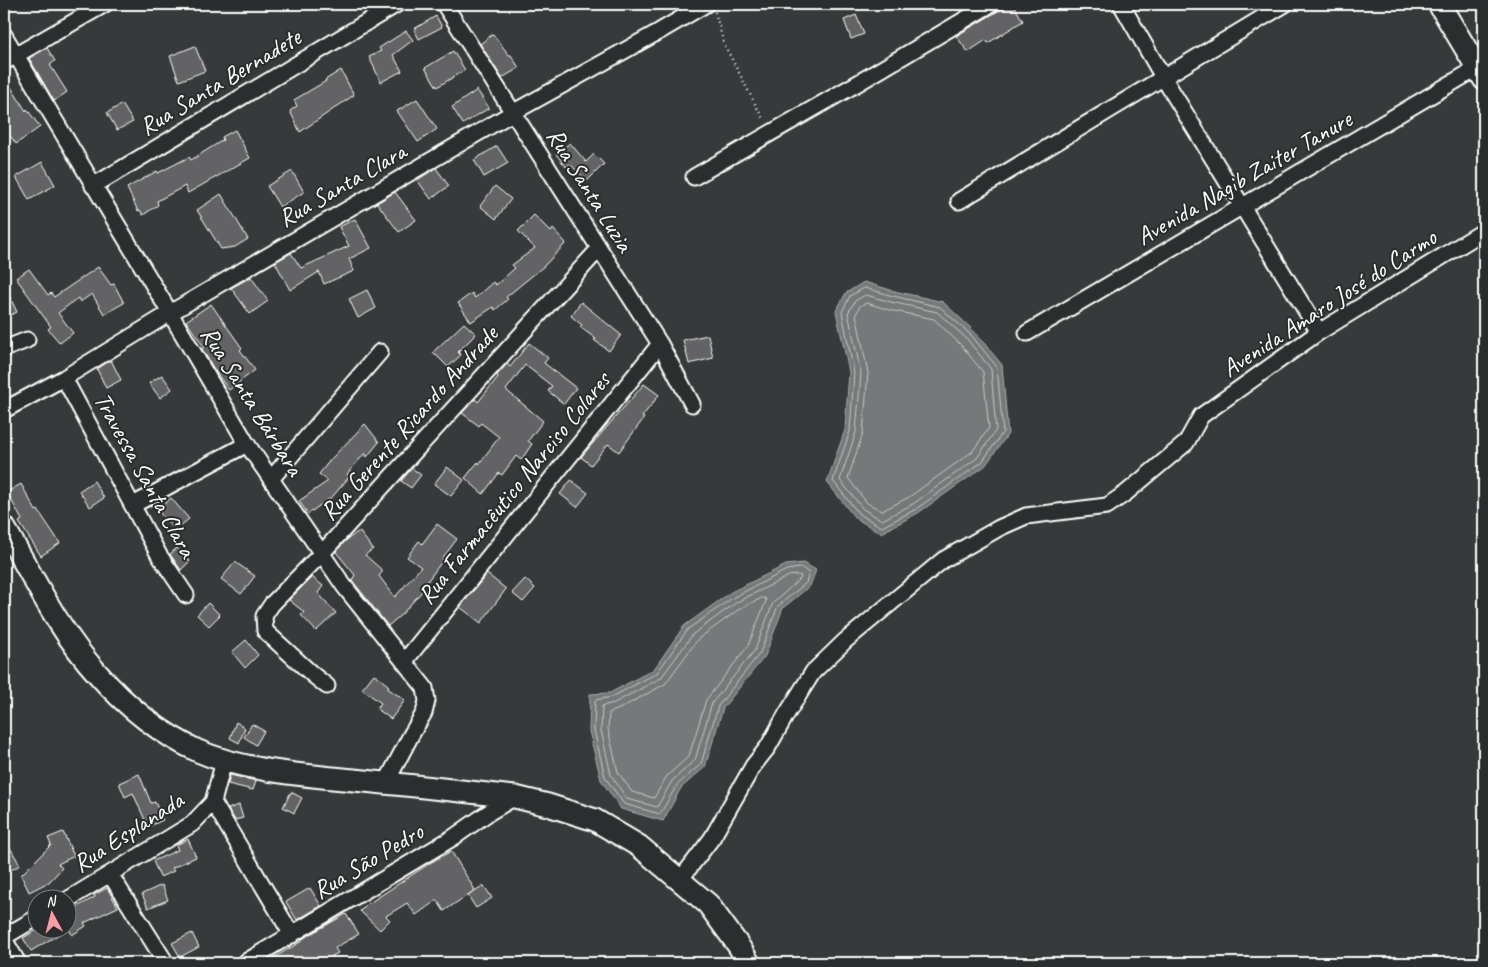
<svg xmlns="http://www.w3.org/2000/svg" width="1488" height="967" font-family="Caveat,sans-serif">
  <rect width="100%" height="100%" fill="#373a3b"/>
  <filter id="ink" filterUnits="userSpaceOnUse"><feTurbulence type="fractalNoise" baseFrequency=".02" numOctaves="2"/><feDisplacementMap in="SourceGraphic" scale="10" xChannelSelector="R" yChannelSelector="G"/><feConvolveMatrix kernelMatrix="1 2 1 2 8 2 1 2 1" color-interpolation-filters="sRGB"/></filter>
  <g filter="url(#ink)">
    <path fill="#767879" stroke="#adaeaf" d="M864,282l30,9 49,11 32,30 27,33 6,69 -23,32 -67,47 -37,20 -26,-15 -28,-36 18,-52 4,-58 -13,-61 10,-18z
      M803,563l13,7 -6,16 -27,22 -18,48 -42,52 -18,59 -24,21 -18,33 -42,-12 -20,-29 -12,-49 1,-37 20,-1 44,-24 30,-43 47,-34 55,-27z"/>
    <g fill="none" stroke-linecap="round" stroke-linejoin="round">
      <path stroke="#c8c9c9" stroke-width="1" d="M865,288l28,8 47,11 31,28 26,32 6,65 -21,30 -66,47 -34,18 -23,-13 -26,-33 17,-50 4,-58 -12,-61 8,-16z
        M866,295l25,7 46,10 30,27 24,30 5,61 -19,28 -64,46 -31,16 -19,-11 -23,-29 16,-48 5,-59 -13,-60 7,-12z
        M867,303l22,7 45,9 27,26 22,27 6,56 -17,24 -63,45 -27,14 -15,-8 -19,-25 15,-45 5,-60 -12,-59 4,-8z
        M802,568l7,5 -3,10 -28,23 -18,47 -42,53 -17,58 -24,21 -17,29 -36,-10 -19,-27 -11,-47 1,-30 17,-3 45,-24 31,-44 46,-32 53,-27z
        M798,575l3,1 -1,3 -27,24 -18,47 -43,53 -17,57 -23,21 -15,26 -30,-8 -16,-24 -10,-45 1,-24 12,-3 47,-25 32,-44 44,-32 52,-26z
        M762,598h3l1,3 -18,45 -42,54 -17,56 -22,20 -13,22 -22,-6 -14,-20 -10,-43 1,-16 10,-4 46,-25 33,-45 43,-31z"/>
    </g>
    <path fill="#636465" stroke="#fff" d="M1010,4h3l10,17 -35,22 -2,-3 -18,12 -12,-16z
      M856,15l8,19 -13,5 -7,-19z
      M436,16l6,11 -23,12 -5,-10z
      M406,31l7,9 -20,15 9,16 -21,11 -12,-25 12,-6 -2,-3z
      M493,34l16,21h2l8,13 -17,10 -22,-34z
      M195,46l10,25 -26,10 -9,-25z
      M47,48l8,13 -5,4 17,27 -13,9 -25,-43z
      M453,51l12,19 -28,17 -12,-19z
      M341,70l13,25 -54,37 -10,-21 7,-5 -3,-6 32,-19 -1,-1z
      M4,76l22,35 1,-2 13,18 -24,17 -12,-17z
      M477,90l12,18 -26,16 -11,-17z
      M417,99l20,30 -19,13 -21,-31z
      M122,104l11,18 -16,8 -10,-17z
      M235,130l15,28 -62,35 -3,-7 -28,15 1,4 -15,10 -3,-5 -2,1 -11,-23 30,-17 1,2 31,-16 2,3 32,-20 -1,-3z
      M570,143l16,19 8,-8 10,10 -17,17 -17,-17 -4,3 -10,-13z
      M497,146l11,17 -24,14 -10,-17z
      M42,162l13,23 -26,15 -13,-23z
      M436,168l13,18 -18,13 -14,-19z
      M292,171l12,21 -24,15 -13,-21z
      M495,186l16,13 -15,20 -16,-13z
      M395,192l21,28 -17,12 -22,-29z
      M221,194l27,45 -13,8 -14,2 -24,-39z
      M534,215l17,17 2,-3 13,14 -22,23 -38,31 2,2 -13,11 -2,-3 -22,15 -13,-19 14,-10 3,5 18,-16 3,3 19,-17 -3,-3 23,-17 -17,-17z
      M355,219l16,29 -22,11 5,12 -30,13 -5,-12 -29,18 -15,-28 16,-9 10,15 48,-22 -10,-19z
      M98,267l13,18 3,-1 10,19 -20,11 -12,-20 -12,8 -2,-4 -20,15 15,20 -13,10 -12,-14 3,-2 -35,-49 13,-9 19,26 3,-2 3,4z
      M251,277l17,24 -18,13 -19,-26z
      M4,285l13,27 -13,6z
      M367,290l9,18 -18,10 -9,-19z
      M581,302l40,33 -12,16 -15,-11 2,-1 -16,-12 2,-2 -11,-9z
      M211,304l31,44 -2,2 15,20 -26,20 -12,-16 -15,-25 2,-2 -18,-26z
      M464,323l12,11 -18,18 3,3 -13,12 -15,-15z
      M708,335l5,23 -24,6 -6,-24z
      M529,343l19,15 -4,5 32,25 -12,16 -16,-13 4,-5 -27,-21 -19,25 37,31 -15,20 4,3 -11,16 -5,-4 -14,19 -3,-2 -16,21 -18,-16 13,-16 1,2 20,-27 -18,-14 -2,3 -17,-13 13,-14 3,3 20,-25 -1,-2 10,-11 3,3z
      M111,360l10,20 -15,8 -9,-19z
      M162,375l10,14 -12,9 -11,-15z
      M644,384l15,11 -17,22 2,1 -25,34 -11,-8 -17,21 -10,-8z
      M365,424l14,18 -12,15 -2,-4 -18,21 3,2 -17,20 -25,18 -9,-13 29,-20 -9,-7 12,-15z
      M447,467l17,13 -13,16 -17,-12z
      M412,468l9,7 -10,13 -10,-7z
      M571,480l17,13 -11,14 -17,-13z
      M94,481l10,17 -14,9 -11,-16z
      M21,484l15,27 2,-1 22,33 -19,13 -22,-34 3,-2 -15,-28z
      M171,498l18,21 -14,11 -18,-20z
      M437,524l20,15 -15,20 1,1 -20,27 2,1 -23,26 -14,12 -36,-46 3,-5 -19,-23 8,-10 15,-11 14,18 -8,6 18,16 -4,5 16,21 26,-30 -14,-10 12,-16 3,3z
      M177,548l13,13 -9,9 -11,-16z
      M235,562l20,14 -14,18 -20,-15z
      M487,574l19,15 -25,34 -21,-16z
      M312,577l11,9 -5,7 18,20 -20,18 -15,-16 3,-3 -15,-12z
      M525,579l10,9 -12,14 -11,-9z
      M208,603l12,12 -11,11 -12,-11z
      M246,640l12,15 -13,13 -13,-16z
      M374,674l15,12 -2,2 18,12 -14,19 -14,-10 4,-6 -19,-14z
      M236,722l9,6 -6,15 -9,-5z
      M252,724l12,7 -8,14 -12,-8z
      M139,774l12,29 4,-1 8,18 -15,7 -15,-34 -8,4 -6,-14z
      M230,775l26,6 -3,9 -25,-6z
      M291,792l11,6 -8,15 -11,-6z
      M239,805l4,13 -8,2 -7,-11z
      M63,832l11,24 -16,8 4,4 -13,14 -20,10 -8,-17 30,-30 -3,-7z
      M4,837l16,28 -16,9z
      M188,839l8,18 -24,11 2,3 -14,6 -7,-16 25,-11 -2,-5z
      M451,851l24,39 -31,21 -7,-11 -21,15 -9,-12 -21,13 4,4 -10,10 -20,-19 10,-10 1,1 59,-39z
      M162,885l6,15 -20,8 -6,-14z
      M484,886l8,12 -16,10 -8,-12z
      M107,888l11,19 -34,16 2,3 -14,9 -4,-8v-15l27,-15 -1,-2z
      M310,888l11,18 -24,14 -11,-18z
      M346,914l13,20 -24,14 3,5 -6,3 4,7h-71l37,-22 -1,-1 6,-4z
      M37,930h29l-35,21 -8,-13z
      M192,933l7,14 -19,10 -8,-14z"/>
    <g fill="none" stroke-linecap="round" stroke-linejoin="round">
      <g stroke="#fff" stroke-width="19">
        <path id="street" d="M444,4l216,340 32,60
          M1121,4l42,73 156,255
          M4,35l166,278 77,131 97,142 81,102 2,13 -3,12 -13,22 -25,48
          M4,62l101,-58
          M694,177l164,-94 133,-79
          M93,186l304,-182
          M959,201l326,-197
          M1027,333l457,-269
          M4,349l23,-9
          M64,378l95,177 27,40
          M4,410l60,-32 106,-65 344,-201 146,-81 46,-27
          M271,479l109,-127
          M133,505l114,-61
          M404,662l256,-318
          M327,686l-14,-11 -48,-44 -1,-15 8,-12 50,-51 277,-304
          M224,761l-11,41 79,133
          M110,874l56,89
          M680,880l32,-42 41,-72 15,-19 18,-32 27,-43 32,-31 98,-81 56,-32 27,-12 81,-10 19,-13 60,-50 15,-27 118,-84 165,-101
          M67,900l125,-76 21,-22
          M4,937l34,-20
          M4,939l14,24
          M244,963l210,-126 34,-24 27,-16"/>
      </g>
      <g stroke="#fff" stroke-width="25">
        <path id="secondary" d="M1439,4l45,75
          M4,527c29,49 54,103 93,146 28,32 62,60 101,78 46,20 106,24 156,29 54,5 107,11 161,17l33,8 47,15 44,26 69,58 30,41 11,18"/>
      </g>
      <path stroke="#fff" stroke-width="2.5" stroke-dasharray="1 4" stroke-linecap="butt" d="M715,12l9,32 40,77"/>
      <use href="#street" stroke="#2a2d2e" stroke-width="15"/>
      <use href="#secondary" stroke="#2a2d2e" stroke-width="21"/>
    </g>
  </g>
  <g text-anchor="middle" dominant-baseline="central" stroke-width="4" stroke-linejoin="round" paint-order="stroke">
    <g font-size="25" fill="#fff" stroke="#2a2d2e">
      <text transform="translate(220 82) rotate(-31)">Rua Santa Bernadete</text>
      <text transform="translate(1244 178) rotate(-30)">Avenida Nagib Zaiter Tanure</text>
      <text transform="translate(342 185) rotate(-30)">Rua Santa Clara</text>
      <text transform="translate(590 190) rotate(58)">Rua Santa Luzia</text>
      <text transform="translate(1329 303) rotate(-33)">Avenida Amaro José do Carmo</text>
      <text transform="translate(252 401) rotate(58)">Rua Santa Bárbara</text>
      <text transform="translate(409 423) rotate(-48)">Rua Gerente Ricardo Andrade</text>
      <text transform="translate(145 475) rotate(61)">Travessa Santa Clara</text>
      <text transform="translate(514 488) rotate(-51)">Rua Farmacêutico Narciso Colares</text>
      <text transform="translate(128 832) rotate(-33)">Rua Esplanada</text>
      <text transform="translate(368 861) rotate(-31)">Rua São Pedro</text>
    </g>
  </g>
  <rect width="1488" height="967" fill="none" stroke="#2a2d2e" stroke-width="20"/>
  <rect x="10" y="10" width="1468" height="947" fill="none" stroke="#fff" stroke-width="2" filter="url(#ink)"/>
  <g transform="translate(52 914) rotate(353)"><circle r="24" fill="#2a2d2e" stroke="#7f8182"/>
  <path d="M0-4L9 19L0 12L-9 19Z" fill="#ff9aa2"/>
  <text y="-8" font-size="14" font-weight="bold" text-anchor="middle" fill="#ffffff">N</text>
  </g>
</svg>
